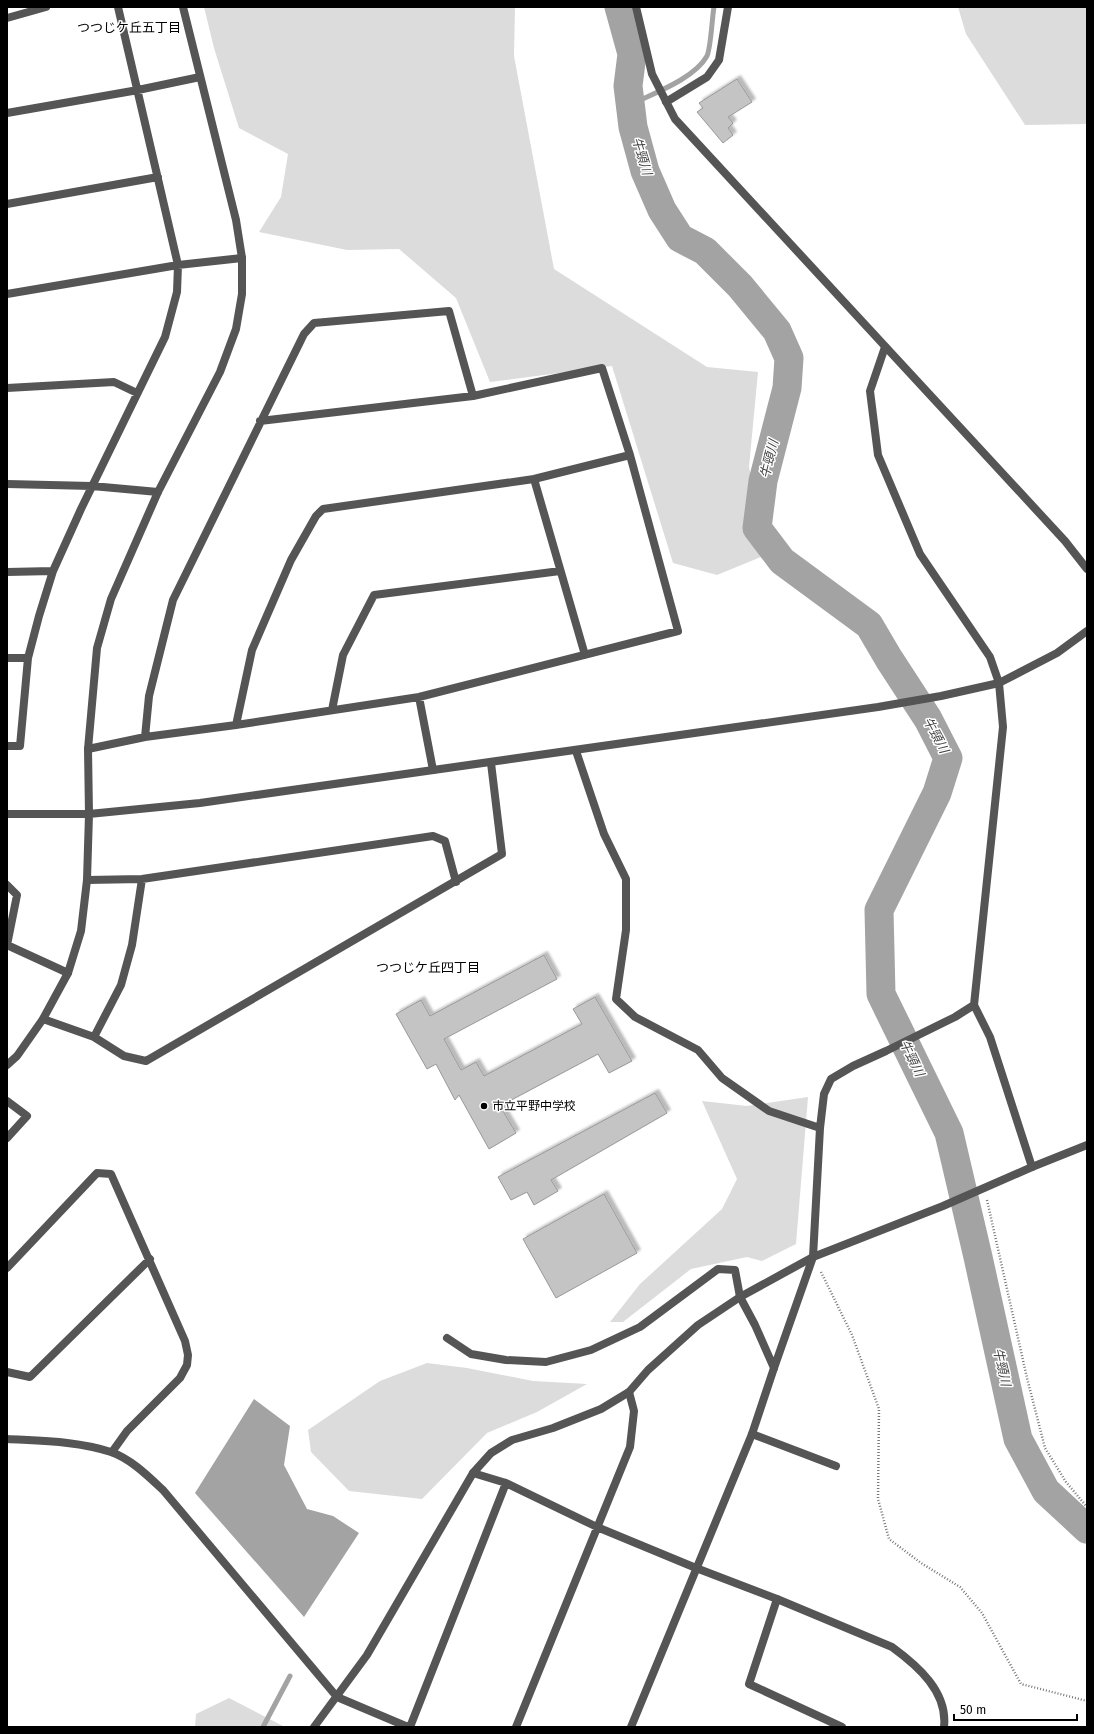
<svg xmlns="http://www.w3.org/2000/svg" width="1094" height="1734" font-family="'Fira Sans','Noto Sans JP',sans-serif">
  <defs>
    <filter id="shadow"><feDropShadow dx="3.5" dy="-3.5" stdDeviation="1" flood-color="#0004"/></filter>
  </defs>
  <rect width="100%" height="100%" fill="#fff"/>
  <path fill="#dcdcdc" d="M204,7h311l-1,49 40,213 153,98 51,5 -9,95 19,87 -51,21 -44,-12 -61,-197 -122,16 -34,-84 -57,-49 -52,1 -88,-18 22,-35 7,-43 -49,-26 -25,-80z
    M958,7h129v117l-62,1 -59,-91z
    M808,1097l-12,147 -34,17 -15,-4 -56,12 -68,53h-13l30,-38 82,-75 15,-30 -35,-78 45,5z
    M427,1363l40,5 66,13 54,3 -50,28 -50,21 -65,66 -73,-8 -38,-39 -3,-22 72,-49z
    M229,1698l54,28v1h-88l1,-13z"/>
  <path fill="#a3a3a3" d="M254,1399l36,27 -6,39 23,44 26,7 26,17 -55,84 -109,-124z"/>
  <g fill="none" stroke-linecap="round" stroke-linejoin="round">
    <path stroke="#a3a3a3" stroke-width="5" d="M630,105c24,-12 64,-26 77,-49 4,-9 5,-38 7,-49
      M263,1727l27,-51"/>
    <path stroke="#a3a3a3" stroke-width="29" d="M619,7l13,47 -4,32 5,41 12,44 17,39 18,28 25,13 35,35 37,45 12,27 -2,30 -24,93 -6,47 25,33 87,64 20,34 39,60 20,39 -11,35 -58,117 2,84 68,139 29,124 40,182 28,52 41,38"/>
  </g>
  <path fill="#c4c4c4" stroke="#999" filter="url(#shadow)" d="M737,79l15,23 -24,15 5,6 -5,5 5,7 -10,8 -26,-31 6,-4 -4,-5z
    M544,955l13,24 -113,60 17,31 15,-8 8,14 98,-52 -9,-15 22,-12 37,64 -23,12 -11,-19 -98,52 16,27 -27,16 -30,-54 -4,5 -19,-36 -9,5 -31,-55 25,-14 9,16z
    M655,1093l12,20 -116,67 7,11 -24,14 -7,-13 -16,8 -13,-23z
    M604,1194l33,59 -81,45 -33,-59z"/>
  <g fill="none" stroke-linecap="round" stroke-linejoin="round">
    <path stroke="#777" stroke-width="2.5" stroke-dasharray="1 2" stroke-linecap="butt" d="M987,1200l40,178 18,70 21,34 21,25
      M821,1272l31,63 27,74 -1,90 11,40 32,24 39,24 22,26 39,71 66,17"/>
    <path stroke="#555" stroke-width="8" d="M447,1338l24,16 35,6 40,2 45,-12 49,-23 78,-58 17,1 5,27"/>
    <path stroke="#555" stroke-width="8" d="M7,18l39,-11
      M666,102l41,-25 12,-17 9,-53
      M7,113l131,-23 62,-13
      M7,204l151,-27
      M7,294l171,-29 64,-7
      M885,347l-15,44 8,64 42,99 70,103 9,26 4,44 -29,278 16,32 42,130
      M7,388l107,-6 23,11
      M534,479l51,176
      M7,484l85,2 66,6
      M7,572l46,-1
      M7,658h21
      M419,697l14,73
      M332,710l11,-55 31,-60 186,-24
      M236,725l16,-75 39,-90 25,-44 7,-7 211,-30 96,-24
      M145,737l4,-41 24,-96 131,-266 10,-11 135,-12 24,85
      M7,746h13l8,-88 11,-42 14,-45 28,-62 84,-172 12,-45 1,-27 -60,-258
      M88,749l57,-12 91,-12 183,-28 259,-66 -48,-176 -28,-87 -129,28 -213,25
      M576,751l28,83 22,45v51l-10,69 19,18 63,33 24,28 47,33 51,17
      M87,880l55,-1 291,-43 12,5 11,41
      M7,885l10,10 -10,50
      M7,945l61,28
      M43,1019l51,18 30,19 22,5 356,-207 -11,-91
      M94,1037l27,-52 11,-40 10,-66
      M7,1101l20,15 -20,22
      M7,1268l90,-95 14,1 74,167 3,14 -1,10 -7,13 -53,53 -15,21
      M740,1297l15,28 19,43
      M774,1368l39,-111 7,-129 4,-34 7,-15 22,-13 33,-15 69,-34 19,-12
      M7,1372l23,5 120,-118
      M752,1434l84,32
      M473,1473l33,10 91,44 99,41
      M777,1599l-28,85 93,43
      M337,1697l71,30
      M410,1727l96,-244
      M516,1727l114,-280 4,-36 -5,-19"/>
    <path stroke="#555" stroke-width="8" d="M636,7l16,67 23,45 390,422 22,28
      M7,814h82l111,-11 678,-96 63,-11 58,-13 58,-30 30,-22
      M7,1065l10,-9 26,-37 25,-46 13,-42 6,-51 2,-66 -1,-65 9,-101 14,-49 47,-107 62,-120 16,-43 6,-35v-36l-6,-38 -53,-213
      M7,1439c35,2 70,2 104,13 20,7 37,24 52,38l174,207
      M696,1568l81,31 115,48c26,19 56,45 52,80
      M314,1727l53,-72 106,-182 18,-20 21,-13 41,-12 48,-19 28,-17 19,-22 50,-45 42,-28 73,-40 130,-51 89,-39 55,-22
      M631,1727l121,-293 22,-66"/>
  </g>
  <circle fill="#000" stroke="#fff" stroke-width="1.5" cx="484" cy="1106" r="4"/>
  <g text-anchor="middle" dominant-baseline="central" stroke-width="3" stroke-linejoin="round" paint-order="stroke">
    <g font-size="12" fill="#000" stroke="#fff" text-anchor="start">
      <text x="492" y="1106">市立平野中学校</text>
    </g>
    <g font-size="13" fill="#000" stroke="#fff">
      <text x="129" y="27">つつじケ丘五丁目</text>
      <text x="428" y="967">つつじケ丘四丁目</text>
    </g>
    <g font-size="13" font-style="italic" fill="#444" stroke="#fff">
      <text transform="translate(642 156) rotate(73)">牛頸川</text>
      <text transform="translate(769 459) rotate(-76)">牛頸川</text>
      <text transform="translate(936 735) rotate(62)">牛頸川</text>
      <text transform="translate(912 1058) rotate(64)">牛頸川</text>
      <text transform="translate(1002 1367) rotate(77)">牛頸川</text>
    </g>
  </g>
  <rect width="1094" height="1734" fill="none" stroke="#000000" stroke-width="16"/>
  <path d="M954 1714v6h123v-6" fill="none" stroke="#000000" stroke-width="2"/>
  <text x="960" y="1714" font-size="12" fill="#000000" stroke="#ffffff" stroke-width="3" paint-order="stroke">50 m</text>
</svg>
